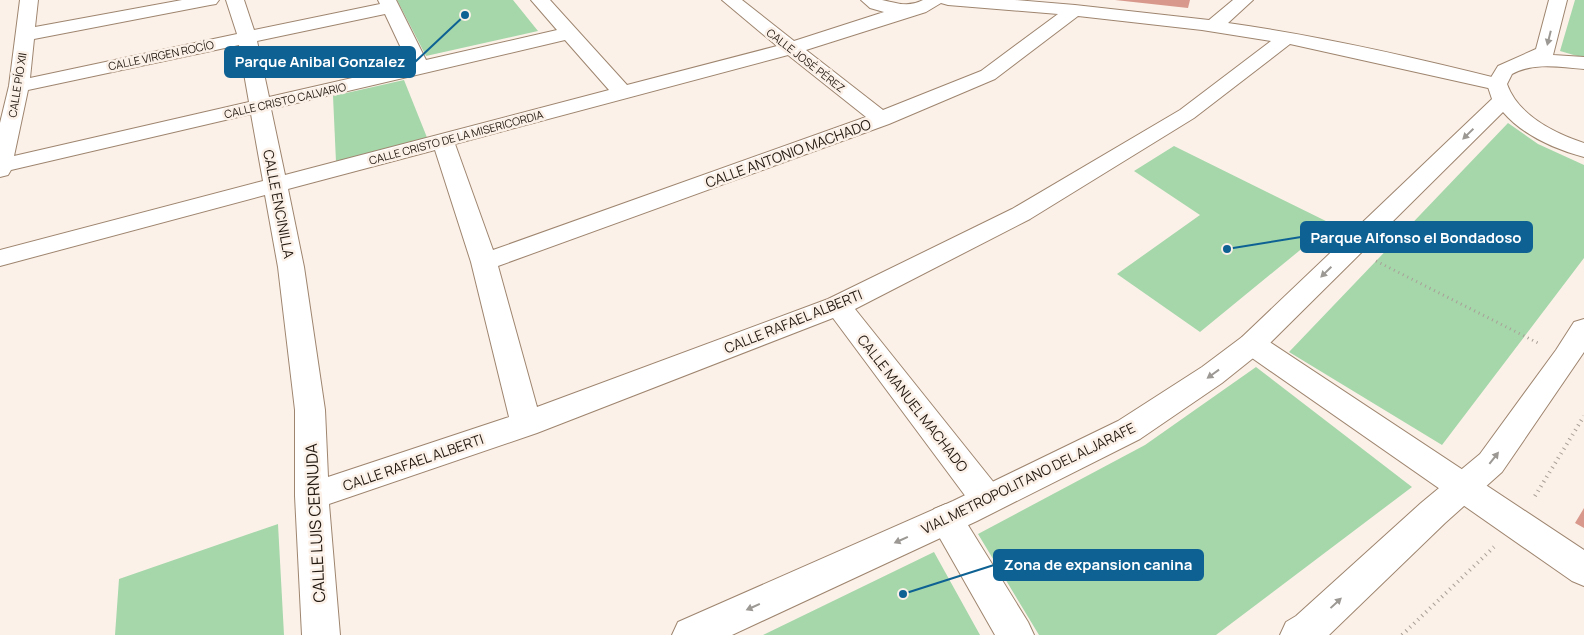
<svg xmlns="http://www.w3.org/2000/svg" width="1584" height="635" font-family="Manrope,sans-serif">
  <rect width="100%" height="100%" fill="#fcf1e8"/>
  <path fill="#a5d7ab" d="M397,0h116l25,31 -112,25z
    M1575,0h9v58l-24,-7z
    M404,80l24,60 -92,22 -3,-66z
    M1508,123l30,21 46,21v93l-142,187 -153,-93z
    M1174,146l158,78 -132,108 -83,-58 83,-59 -66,-44z
    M1256,367l156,120 -196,148h-177l-61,-101 167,-89z
    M278,524l6,111h-169l4,-56z
    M934,552l46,83h-217z"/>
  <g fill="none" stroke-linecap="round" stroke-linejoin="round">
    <g stroke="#9e856f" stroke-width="2">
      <path id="street" d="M20,0h18l-3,27 147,-27h37l-3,4 -6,1 -176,34 -4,39 207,-44 -11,-34h18l10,30 126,-26 -2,-4h18l30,60 131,-30 -26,-30h19l77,85 150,-39 -55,-46h20l52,41 90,-29 -14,-4 -9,-8c7,0 15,0 21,0 15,3 26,8 41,0h92l60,5 134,15 24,-20h20l-25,23c93,13 185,34 276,57l3,4 -3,4 -7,2 -207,-46 -96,74 -164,101 -175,90 144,180 5,10 -5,10 -12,4 -12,-4 -142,-191 -296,115 -208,71 11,131h-38l-7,-139v-86l-17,-143 -13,-72 -265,71v-16l263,-69 -12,-67 -240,56 -3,5 -8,2v-54l9,-37zM941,3l7,2 110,9 -77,57 -98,39 -77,-60 120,-38zM385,14l24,51 -140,32 -12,-56zM1078,16l124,14 69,11 -91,69 -168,99 -184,90 -291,108 -39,-141 391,-142 106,-45zM565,40l44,50 -324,85 -14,-66zM239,45l10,57 -235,54 14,-66zM788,55l78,62 -373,133 -38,-106zM435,150l36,112 38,155 -181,60 -3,-67 -21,-143 -16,-78z
        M1252,334l10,3 322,213v36l-12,-5 -330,-230 -4,-7 4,-7z
        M946,504l12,5 70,113 6,13h-39l-66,-116 5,-10z"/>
    </g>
    <g stroke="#9e856f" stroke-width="2">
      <path id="secondary" d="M1549,0h18l-14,55 31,2v12c-24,-2 -50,-7 -72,5l-5,10c11,31 47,49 77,59v14c-30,-8 -61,-22 -81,-45l-241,239 -40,32 -82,56 -163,82 -245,114h-60l6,-13 275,-121 165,-80 84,-54 40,-30 250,-238 -5,-15 11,-18 38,-17z
        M1584,319v33l-82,120 -57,51 -116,112h-49l6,-13 10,-6 125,-113 59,-49 76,-104 18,-28z"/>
    </g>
    <path stroke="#a99f96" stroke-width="3" stroke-dasharray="1 4" stroke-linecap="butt" d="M1376,261l164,83"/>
    <path stroke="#a99f96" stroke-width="4" stroke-dasharray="1 4.5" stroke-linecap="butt" d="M1535,496l49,-80
      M1402,635l92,-88"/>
    <use href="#street" fill="#fff" fill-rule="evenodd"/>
    <use href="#secondary" fill="#fff" fill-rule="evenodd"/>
  </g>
  <path fill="#d8998c" d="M1115,0h75l-2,8z
    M1584,508v20l-9,-5z"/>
  <defs><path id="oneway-solid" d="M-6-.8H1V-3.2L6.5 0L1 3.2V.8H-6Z" transform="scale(1.25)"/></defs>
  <g fill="#9c9894">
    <use href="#oneway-solid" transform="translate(1549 38) rotate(104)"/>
    <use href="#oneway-solid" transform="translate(1468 134) rotate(136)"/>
    <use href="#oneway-solid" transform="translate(1326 272) rotate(136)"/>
    <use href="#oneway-solid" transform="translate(1213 374) rotate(144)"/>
    <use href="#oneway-solid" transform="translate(1494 458) rotate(-52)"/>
    <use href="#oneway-solid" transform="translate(901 540) rotate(156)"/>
    <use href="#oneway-solid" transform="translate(1336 603) rotate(-43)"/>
    <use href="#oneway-solid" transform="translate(753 607) rotate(156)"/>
  </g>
  <g text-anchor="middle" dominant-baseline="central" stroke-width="5" stroke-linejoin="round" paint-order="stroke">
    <g font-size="11" fill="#231911" stroke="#fcf1e8">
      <text transform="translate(161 55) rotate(-12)">CALLE VIRGEN ROCÍO</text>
      <text transform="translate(806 60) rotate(38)">CALLE JOSÉ PÉREZ</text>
      <text transform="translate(17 85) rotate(-81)">CALLE PÍO XII</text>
      <text transform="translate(285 100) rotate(-13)">CALLE CRISTO CALVARIO</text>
      <text transform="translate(456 137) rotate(-15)">CALLE CRISTO DE LA MISERICORDIA</text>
    </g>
    <g font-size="14" fill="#231911" stroke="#fcf1e8">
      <text transform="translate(788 153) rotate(-20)">CALLE ANTONIO MACHADO</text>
      <text transform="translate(279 204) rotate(79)">CALLE ENCINILLA</text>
      <text transform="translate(793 321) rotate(-22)">CALLE RAFAEL ALBERTI</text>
      <text transform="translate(913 403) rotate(52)">CALLE MANUEL MACHADO</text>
      <text transform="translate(413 462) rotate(-19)">CALLE RAFAEL ALBERTI</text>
      <text transform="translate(1028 478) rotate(-26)">VIAL METROPOLITANO DEL ALJARAFE</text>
    </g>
    <g font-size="16" fill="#231911" stroke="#fcf1e8">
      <text transform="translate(315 523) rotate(-93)">CALLE LUIS CERNUDA</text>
    </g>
  </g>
  <path fill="none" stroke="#0e6193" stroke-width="2" d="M465 15L415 62M1227 249L1301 237M903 594L994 565"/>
  <g fill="#0e6193" stroke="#fcf1e8" stroke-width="2">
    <circle cx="465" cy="15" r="5"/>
    <circle cx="1227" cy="249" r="5"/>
    <circle cx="903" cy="594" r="5"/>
  </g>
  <g fill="#0e6193" stroke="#0e6193" stroke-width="2">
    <rect x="225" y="47" width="190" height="30" rx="5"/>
    <rect x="1301" y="222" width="231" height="30" rx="5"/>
    <rect x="994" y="550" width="209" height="30" rx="5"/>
  </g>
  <g font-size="15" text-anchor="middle" font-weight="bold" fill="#fff">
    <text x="320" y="67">Parque Anibal Gonzalez</text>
    <text x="1416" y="243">Parque Alfonso el Bondadoso</text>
    <text x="1098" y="570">Zona de expansion canina</text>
  </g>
</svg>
